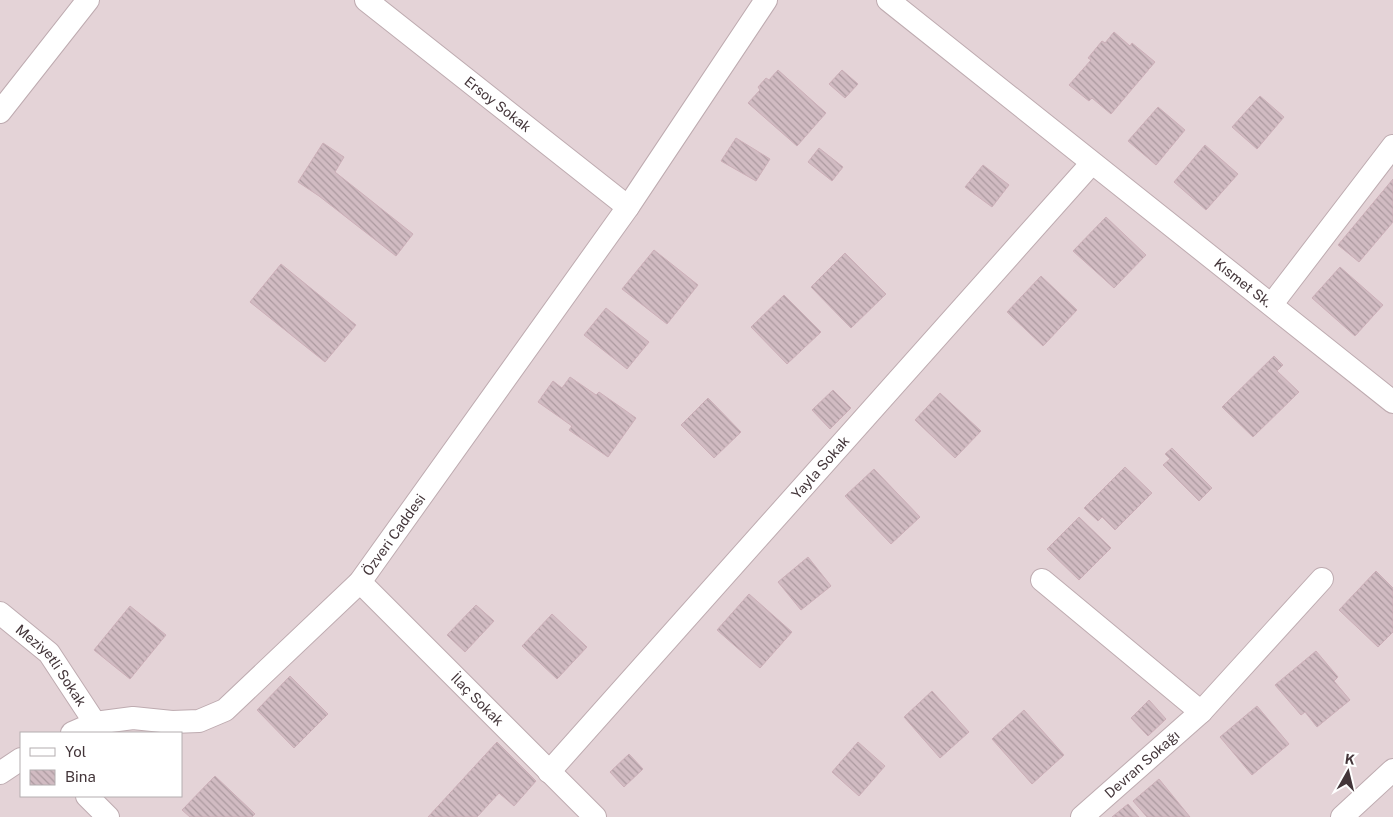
<svg xmlns="http://www.w3.org/2000/svg" width="1393" height="817" font-family="'Public Sans',sans-serif">
  <defs>
    <pattern id="building-back-hatch" width="6" height="6" patternUnits="userSpaceOnUse" patternTransform="scale(1.25)"><rect width="6" height="6" fill="#d1bbc2"/><path d="M-1 5l2 2M0 0l6 6M5-1l2 2" fill="none" stroke="#ab999f"/></pattern>
  </defs>
  <rect width="100%" height="100%" fill="#f1e5e8"/>
  <path fill="#e4d3d7" fill-rule="evenodd" d="M0,0h1393v817h-1393zM21,733h160v63h-160z"/>
  <path fill="url(#building-back-hatch)" stroke="#ccafb8" d="M1114,32l16,14 2,-3 23,19 -44,52 -19,-16 -3,3 -20,-16 22,-25 -3,-2 14,-17 3,2z
    M778,70l48,43 -29,33 -49,-43 12,-13 -2,-3 8,-9 3,2z
    M842,70l16,14 -13,14 -16,-14z
    M1260,96l24,21 -27,32 -25,-22z
    M1158,107l27,23 -29,35 -28,-24z
    M736,138l34,21 -14,22 -35,-20z
    M323,143l21,14 -9,15 78,62 -17,22 -77,-60 -21,-14z
    M1205,145l33,29 -32,36 -32,-28z
    M819,148l24,19 -11,14 -24,-19z
    M983,165l26,20 -17,22 -27,-20z
    M1393,179v43l-34,40 -21,-17z
    M1106,217l40,38 -32,33 -41,-37z
    M654,250l44,35 -31,39 -45,-35z
    M845,253l41,41 -35,34 -40,-41z
    M281,264l75,61 -31,37 -75,-60z
    M1340,267l43,38 -28,31 -43,-38z
    M1041,276l36,34 -34,36 -36,-34z
    M784,295l37,37 -34,32 -36,-37z
    M606,308l43,34 -22,27 -43,-34z
    M1274,356l9,9 -6,6 22,21 -46,45 -31,-30z
    M570,377l26,18 3,-3 37,26 -28,39 -39,-27 3,-4 -34,-24 15,-21 9,7z
    M833,390l18,18 -21,21 -18,-19z
    M940,393l41,38 -26,27 -40,-38z
    M708,398l33,34 -27,26 -33,-33z
    M1172,448l40,40 -13,13 -36,-36 7,-6 -5,-5z
    M1125,467l27,26 -37,37 -13,-13 -4,4 -14,-13z
    M874,469l46,48 -29,27 -46,-48z
    M1079,517l32,31 -32,32 -32,-31z
    M808,557l23,29 -30,24 -23,-28z
    M1376,571l17,17v44l-15,15 -39,-37z
    M749,594l43,38 -32,36 -43,-38z
    M476,605l18,16 -29,31 -18,-17z
    M130,606l36,29 -36,44 -36,-29z
    M552,614l35,33 -30,32 -35,-33z
    M1316,651l22,26 -4,4 16,19 -33,27 -12,-15 -4,3 -26,-30z
    M290,676l38,38 -34,34 -37,-38z
    M932,691l37,41 -29,26 -36,-41z
    M1149,700l17,19 -18,17 -17,-18z
    M1257,706l32,38 -37,31 -32,-38z
    M1024,710l40,45 -32,29 -40,-45z
    M497,742l39,39 -22,25 -15,-13 -22,24h-49z
    M858,742l27,24 -26,30 -27,-24z
    M629,754l14,15 -19,18 -14,-15z
    M215,776l40,38 -3,3h-62l-8,-7z
    M1159,779l31,38h-43l-14,-16z
    M1128,804l11,13h-27z"/>
  <g fill="none" stroke-linecap="round" stroke-linejoin="round">
    <g stroke="#beabb0" stroke-width="24">
      <g id="minor">
        <path id="s1" d="M366,0l262,207"/>
        <path id="s2" d="M888,0l505,402"/>
        <path d="M0,112l88,-112"/>
        <path d="M1272,304l121,-158"/>
        <path d="M1042,580l159,132 121,-133"/>
        <path id="s3" d="M360,582l235,235"/>
        <path id="s4" d="M0,613l49,40 46,70"/>
        <path id="s5" d="M72,733l23,-10 38,-5 39,4 27,-1 26,-11 135,-128 268,-375 138,-207"/>
        <path id="s6" d="M549,772l542,-608"/>
        <path d="M0,773l21,-14"/>
        <path d="M87,796l21,21"/>
        <path id="s7" d="M1082,817l119,-105"/>
        <path d="M1342,817l51,-47"/>
      </g>
    </g>
    <use href="#minor" stroke="#fff" stroke-width="22"/>
  </g>
  <g text-anchor="middle" dominant-baseline="central" stroke-width="4" stroke-linejoin="round" paint-order="stroke">
    <g font-size="14" fill="#433539" stroke="#fff">
      <text stroke="none"><textPath href="#s1" startOffset="168">Ersoy Sokak</textPath></text>
      <text stroke="none"><textPath href="#s2" startOffset="454">Kısmet Sk.</textPath></text>
      <text stroke="none"><textPath href="#s6" startOffset="408">Yayla Sokak</textPath></text>
      <text stroke="none"><textPath href="#s5" startOffset="402">Özveri Caddesi</textPath></text>
      <text stroke="none"><textPath href="#s4" startOffset="74">Meziyetli Sokak</textPath></text>
      <text stroke="none"><textPath href="#s3" startOffset="166">İlaç Sokak</textPath></text>
      <text stroke="none"><textPath href="#s7" startOffset="80">Devran Sokağı</textPath></text>
    </g>
  </g>
  <rect x="20" y="732" width="162" height="65" fill="#ffffff" stroke="#b4aeb0"/>
  <rect x="30" y="748" width="25" height="8" fill="#ffffff" stroke="#b4aeb0"/>
  <text x="65" y="757" font-size="15" fill="#433539">Yol</text>
  <rect x="30" y="770" width="25" height="15" fill="url(#building-back-hatch)" stroke="#b4aeb0"/>
  <text x="65" y="782" font-size="15" fill="#433539">Bina</text>
  <g transform="translate(1348 772) rotate(8)" stroke="#ffffff" stroke-width="4" paint-order="stroke">
  <path d="M0-4L9 19L0 12L-9 19Z" fill="#433539"/>
  <text y="-8" font-size="14" font-weight="bold" text-anchor="middle" fill="#433539">K</text>
  </g>
</svg>
